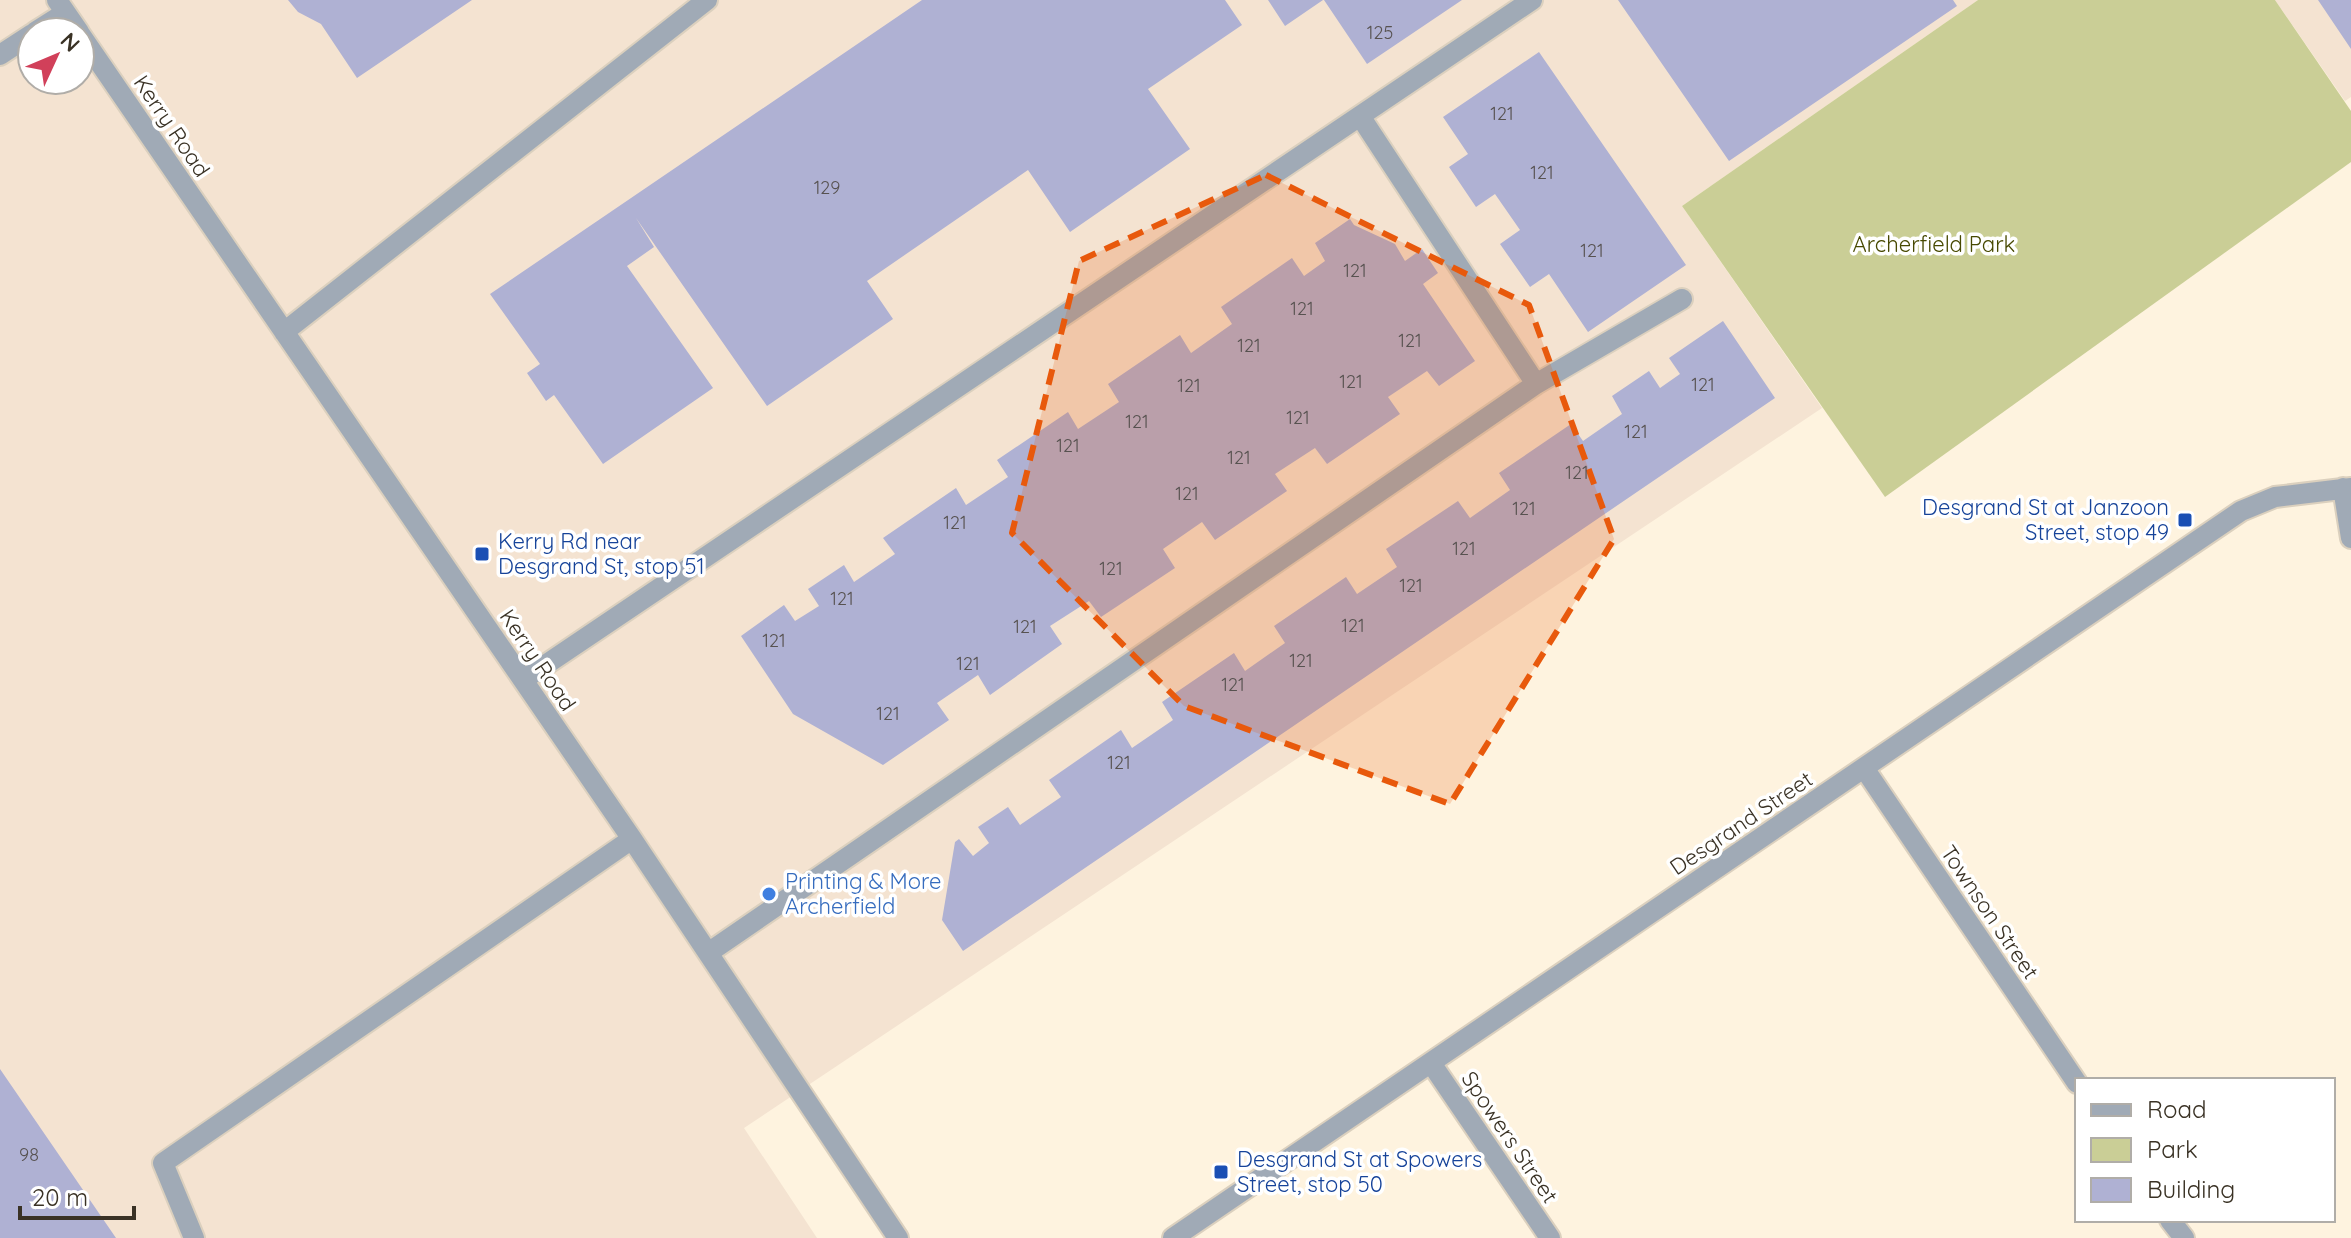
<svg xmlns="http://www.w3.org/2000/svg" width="2351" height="1238" font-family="Quicksand,sans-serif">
  <rect width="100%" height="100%" fill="#fef3df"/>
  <path fill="#f4e3d1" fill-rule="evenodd" d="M0,0h1978l-296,206 140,202 -1078,720 73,110h-817zM32,32h48v48h-48z
    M2275,0h76v97l-6,4z"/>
  <path fill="#cace96" d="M1978,0h297l76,111v51l-466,335 -203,-291z"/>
  <path fill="#afb1d3" d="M288,0h184l-115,78 -36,-54 -23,-12z
    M922,0h303l17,25 -94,64 42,60 -120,83 -42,-62 -161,111 26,38 -126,87 -131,-188 18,29 -27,19 86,122 -110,76 -49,-69 -8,6 -19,-28 13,-9 -50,-70z
    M1268,0h55l-38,26z
    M1324,0h138l-95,64z
    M1618,0h335l4,6 -228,155z
    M2318,0h33v49z
    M1539,52l147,213 -98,67 -39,-58 -19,13 -30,-43 20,-14 -25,-36 -19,13 -27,-40 19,-13 -25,-37z
    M1350,219l4,6 41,19 10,17 17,-12 16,24 -15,11 52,77 -36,25 -12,-15 -39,26 12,17 -73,50 -12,-16 -40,26 12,17 -72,49 -13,-18 -39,27 12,19 -74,49 -12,-16 -39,25 12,18 -72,51 -12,-20 -41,28 12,17 -66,45 -90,-51 -52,-78 43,-31 11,16 24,-15 -11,-17 36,-24 10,17 41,-28 -12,-16 73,-50 10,17 42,-28 -11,-17 71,-48 10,17 41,-27 -11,-18 72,-49 11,18 41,-29 -11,-17 71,-49 12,18 21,-15 -10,-18z
    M1723,321l52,77 -812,553 -21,-31 13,-78 4,-3 14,17 16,-13 -11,-16 30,-20 12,18 41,-28 -12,-17 72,-50 11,18 41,-28 -11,-18 72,-49 11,18 40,-28 -11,-17 72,-49 11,17 40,-27 -11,-18 72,-48 12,17 40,-28 -11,-17 72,-49 12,17 39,-27 -10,-18 37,-25 11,17 20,-14 -11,-16z
    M0,1069l116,169h-116z"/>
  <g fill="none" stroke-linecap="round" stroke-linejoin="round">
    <g stroke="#dbd0be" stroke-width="24">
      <path id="minor" d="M57,0l22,32
        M35,32l30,-19
        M80,34l552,805 266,399
        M0,55l32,-21
        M1360,116l176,268
        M284,332l423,-332
        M2343,488l8,50
        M523,680l1009,-680
        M1864,768l213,315
        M708,953l828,-569 146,-85
        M1431,1063l119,175
        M2170,1220l14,18
        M194,1238l-31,-75 469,-324
        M1173,1238l1068,-727 34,-14 76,-9"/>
    </g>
    <use href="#minor" stroke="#a0aab6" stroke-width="20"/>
  </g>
  <path fill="#e8590c" fill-opacity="0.2" stroke="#e8590c" stroke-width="6" stroke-dasharray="16 10" stroke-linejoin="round" d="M1266,175l263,130 85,234 -164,265 -266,-98 -172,-173 67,-272z"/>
  <g fill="#1a4fb4" stroke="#fff" stroke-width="3">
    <rect x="2177" y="512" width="16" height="16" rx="4"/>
    <rect x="474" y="546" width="16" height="16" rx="4"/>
    <rect x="1213" y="1164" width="16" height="16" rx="4"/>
  </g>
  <circle fill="#3f7fe0" stroke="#fff" stroke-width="3" cx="769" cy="894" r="8"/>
  <g text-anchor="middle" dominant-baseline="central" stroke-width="7" stroke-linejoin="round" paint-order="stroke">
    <g font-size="18" fill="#575250">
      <text x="1380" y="32">125</text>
      <text x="1502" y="113">121</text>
      <text x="1542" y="172">121</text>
      <text x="827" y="187">129</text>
      <text x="1592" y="250">121</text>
      <text x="1355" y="270">121</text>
      <text x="1302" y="308">121</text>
      <text x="1410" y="340">121</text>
      <text x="1249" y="345">121</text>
      <text x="1351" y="381">121</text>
      <text x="1703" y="384">121</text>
      <text x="1189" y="385">121</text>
      <text x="1298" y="417">121</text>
      <text x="1137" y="421">121</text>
      <text x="1636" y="431">121</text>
      <text x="1068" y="445">121</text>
      <text x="1239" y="457">121</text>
      <text x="1577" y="472">121</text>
      <text x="1187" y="493">121</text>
      <text x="1524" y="508">121</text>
      <text x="955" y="522">121</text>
      <text x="1464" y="548">121</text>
      <text x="1111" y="568">121</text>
      <text x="1411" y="585">121</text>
      <text x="842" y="598">121</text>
      <text x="1353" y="625">121</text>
      <text x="1025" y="626">121</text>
      <text x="774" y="640">121</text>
      <text x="1301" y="660">121</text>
      <text x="968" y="663">121</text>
      <text x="1233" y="684">121</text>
      <text x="888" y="713">121</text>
      <text x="1119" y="762">121</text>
      <text x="29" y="1154">98</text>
    </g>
    <g font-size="22" fill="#3a3225" stroke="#fff">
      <text transform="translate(172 126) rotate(56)">Kerry Road</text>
      <text transform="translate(538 660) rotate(56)">Kerry Road</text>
      <text transform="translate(1741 823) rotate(-34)">Desgrand Street</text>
      <text transform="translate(1990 912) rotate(56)">Townson Street</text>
      <text transform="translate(1510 1137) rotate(56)">Spowers Street</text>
    </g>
    <g font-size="22" fill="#474901" stroke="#fff">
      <text x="1934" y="244">Archerfield Park</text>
    </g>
    <g font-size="22" fill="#164399" stroke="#fff" text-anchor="start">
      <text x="2169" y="507" text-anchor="end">Desgrand St at Janzoon<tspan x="2169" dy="25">Street, stop 49</tspan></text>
      <text x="498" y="541">Kerry Rd near<tspan x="498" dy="25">Desgrand St, stop 51</tspan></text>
      <text x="1237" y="1159">Desgrand St at Spowers<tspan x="1237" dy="25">Street, stop 50</tspan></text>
    </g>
    <g font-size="22" fill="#366cbe" stroke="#fff" text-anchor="start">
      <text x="785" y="881">Printing &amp; More<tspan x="785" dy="25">Archerfield</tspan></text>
    </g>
  </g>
  <rect x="2075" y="1078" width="260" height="144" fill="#ffffff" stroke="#b0ada8" stroke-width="2"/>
  <rect x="2091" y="1104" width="40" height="12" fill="#a0aab6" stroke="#b0ada8" stroke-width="2"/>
  <text x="2147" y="1118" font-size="24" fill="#3a3225">Road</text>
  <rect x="2091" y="1138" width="40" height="24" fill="#cace96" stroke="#b0ada8" stroke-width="2"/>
  <text x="2147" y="1158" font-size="24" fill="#3a3225">Park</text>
  <rect x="2091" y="1178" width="40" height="24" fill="#afb1d3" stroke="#b0ada8" stroke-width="2"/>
  <text x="2147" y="1198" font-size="24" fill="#3a3225">Building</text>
  <g transform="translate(56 56) rotate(46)"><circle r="38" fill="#ffffff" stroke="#b0ada8" stroke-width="2"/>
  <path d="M0-6L14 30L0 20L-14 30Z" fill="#d1405a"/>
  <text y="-12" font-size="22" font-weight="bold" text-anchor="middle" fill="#3a3225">N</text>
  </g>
  <path d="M20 1206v12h114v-12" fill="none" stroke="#3a3225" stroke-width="4"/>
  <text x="32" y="1206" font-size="24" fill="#3a3225" stroke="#ffffff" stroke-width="6" paint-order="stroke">20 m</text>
</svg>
